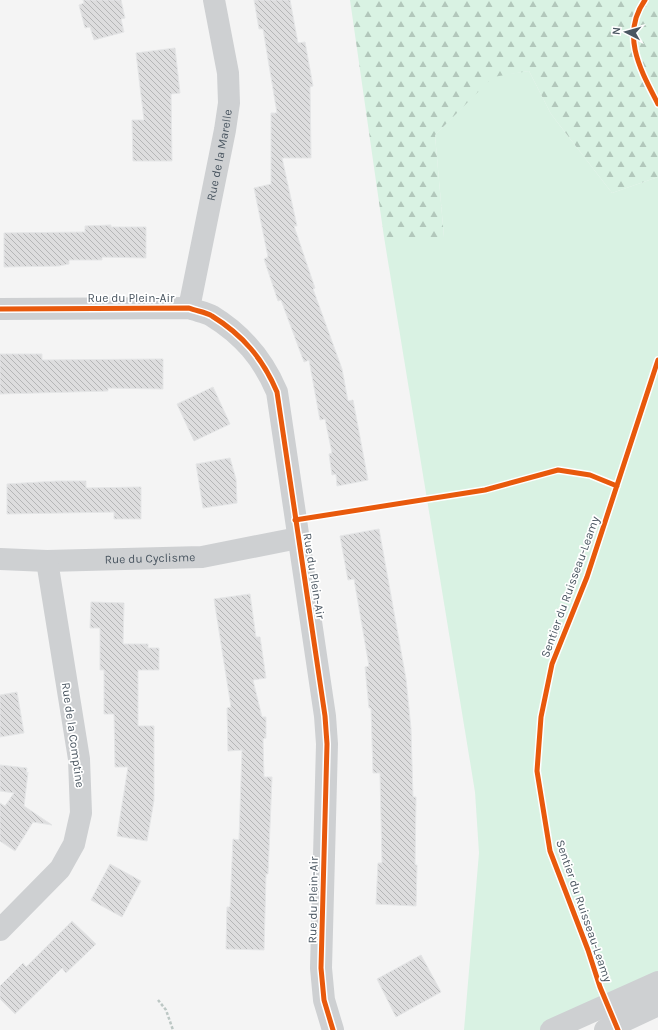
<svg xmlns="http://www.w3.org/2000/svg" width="658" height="1030" font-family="Karla,sans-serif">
  <defs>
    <pattern id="forest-firs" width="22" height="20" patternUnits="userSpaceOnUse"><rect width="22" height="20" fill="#d9f2e3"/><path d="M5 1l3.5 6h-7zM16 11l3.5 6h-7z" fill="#b2c7bb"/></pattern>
    <pattern id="building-back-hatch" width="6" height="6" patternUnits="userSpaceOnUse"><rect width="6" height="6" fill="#ddddde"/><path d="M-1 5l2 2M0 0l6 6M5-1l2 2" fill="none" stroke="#b5b6b7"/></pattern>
  </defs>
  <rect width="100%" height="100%" fill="#f4f4f4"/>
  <path fill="#d9f2e3" d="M529,71l22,43 61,79 46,-16v813l-88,40h-106l15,-177 -4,-61 -91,-555h60l-9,-102 58,-59z"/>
  <path fill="url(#forest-firs)" d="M350,0h308v177l-46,16 -61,-79 -22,-43 -36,6 -58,58 9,102h-60z"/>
  <path fill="url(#building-back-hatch)" stroke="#e5e6e7" d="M83,0h38l4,18 -4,1 3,13 -30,8 -4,-13 -5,1 -6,-23 5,-2z
    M254,0h36l8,43 7,-1 8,44 -3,1 1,71h-29l15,68h-3l21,62 -2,1 29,80 6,32 5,-1 15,80 -31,6 -1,-12 -4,1 -3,-21 3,-1 -7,-34 -5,1 -11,-60 -5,2 -23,-62 -3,1 -14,-42 4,-2 -14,-69 17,-4v-71h6l-14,-84h-4z
    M175,48l5,45 -9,1 1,67h-39l-1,-41h12l-8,-67z
    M111,225v2h35v31l-44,-1v3h-33v4l-10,2 -55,1v-34l81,-1v-6z
    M0,354h42v6l121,-1v30l-55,-1v3l-108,3z
    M213,387l17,37 -36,17 -17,-37z
    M230,458l6,21 1,24 -34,5 -7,-44z
    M58,481h28v7l55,-1v32h-27v-7l-107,2v-30z
    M379,529l27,150 5,50 2,68h3l-1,68h2l-1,41 -40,-2 2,-41h4l-2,-90h-7l-2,-65h-2l-4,-41 4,-1 -15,-87 -6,1 -8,-44z
    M250,594l6,43h4l6,41 -13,2 9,37h4v21l-3,1 1,38h8l-4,97h-2l-2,76 -38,-1 1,-42h3l3,-68 6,1 3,-90 -14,1 -1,-43 4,-1 -17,-108z
    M91,602l33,1 -1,41h25v4h11v22h-21v56h16v74l-7,41 -30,-5 11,-69h-13l-1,-53h-10v-44h-4v-42h-10z
    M17,692l7,41 -24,4v-42z
    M0,765l27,3 -1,7 2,-3 -4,34 28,19 -19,-3 -18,29 -15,-10v-38l5,3 9,-13 -14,-2z
    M110,864l31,17 -19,36 -31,-17z
    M72,921l24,23 -30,29 -4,-5 -47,46 -15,-15v-13l23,-23 3,4z
    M421,955l20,37 -45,25 -19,-38z"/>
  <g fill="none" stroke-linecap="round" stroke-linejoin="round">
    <path stroke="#bcc7c4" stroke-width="2.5" stroke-dasharray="3 2" stroke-linecap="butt" d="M158,1000l8,10 7,20"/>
    <g stroke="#ced0d2" stroke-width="22">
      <path id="s1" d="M189,308l36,-178 4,-27 -1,-30 -14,-73"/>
      <path d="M0,309l189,-1c7,3 17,4 23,8 31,19 51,43 65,76l48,324 2,28 -6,224 3,32 9,30"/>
      <path id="s2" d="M0,559l47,2 155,-4 96,-19"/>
      <path d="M0,930l60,-61 14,-25 7,-31 -2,-54 -32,-198"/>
    </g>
    <path stroke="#ced0d2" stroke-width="22" d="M551,1030l107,-48
      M605,1030l53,-25"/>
    <g stroke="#fff" stroke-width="8">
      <path id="cycleway" d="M645,0c-25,35 -4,71 13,104
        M0,309l189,-1c7,3 17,4 23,8 31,19 51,43 65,76l48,324 2,28 -6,224 3,32 9,30
        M295,520l190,-30 73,-20 32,5 27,11
        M618,1030l-18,-43 -12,-37 -38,-99 -13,-80 4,-54 11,-53 35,-87 71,-217"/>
    </g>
    <use href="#cycleway" stroke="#e8590c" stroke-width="5"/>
  </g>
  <g text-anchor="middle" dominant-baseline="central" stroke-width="3.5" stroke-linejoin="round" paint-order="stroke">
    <g font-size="12" fill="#4a5661" stroke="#fff">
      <text stroke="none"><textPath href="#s1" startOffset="156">Rue de la Marelle</textPath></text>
      <text x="131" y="298">Rue du Plein-Air</text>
      <text stroke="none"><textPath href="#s2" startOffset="150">Rue du Cyclisme</textPath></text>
      <text transform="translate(314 576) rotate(81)">Rue du Plein-Air</text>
      <text transform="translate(570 587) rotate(-70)">Sentier du Ruisseau-Leamy</text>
      <text transform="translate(73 735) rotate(82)">Rue de la Comptine</text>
      <text transform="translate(313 900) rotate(-89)">Rue du Plein-Air</text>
      <text transform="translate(584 911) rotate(71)">Sentier du Ruisseau-Leamy</text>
    </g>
  </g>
  <g transform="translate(626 32) rotate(276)" stroke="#ffffff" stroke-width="3" paint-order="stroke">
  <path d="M0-3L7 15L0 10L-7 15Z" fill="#4a5661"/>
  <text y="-6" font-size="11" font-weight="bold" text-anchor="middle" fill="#4a5661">N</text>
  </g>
</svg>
